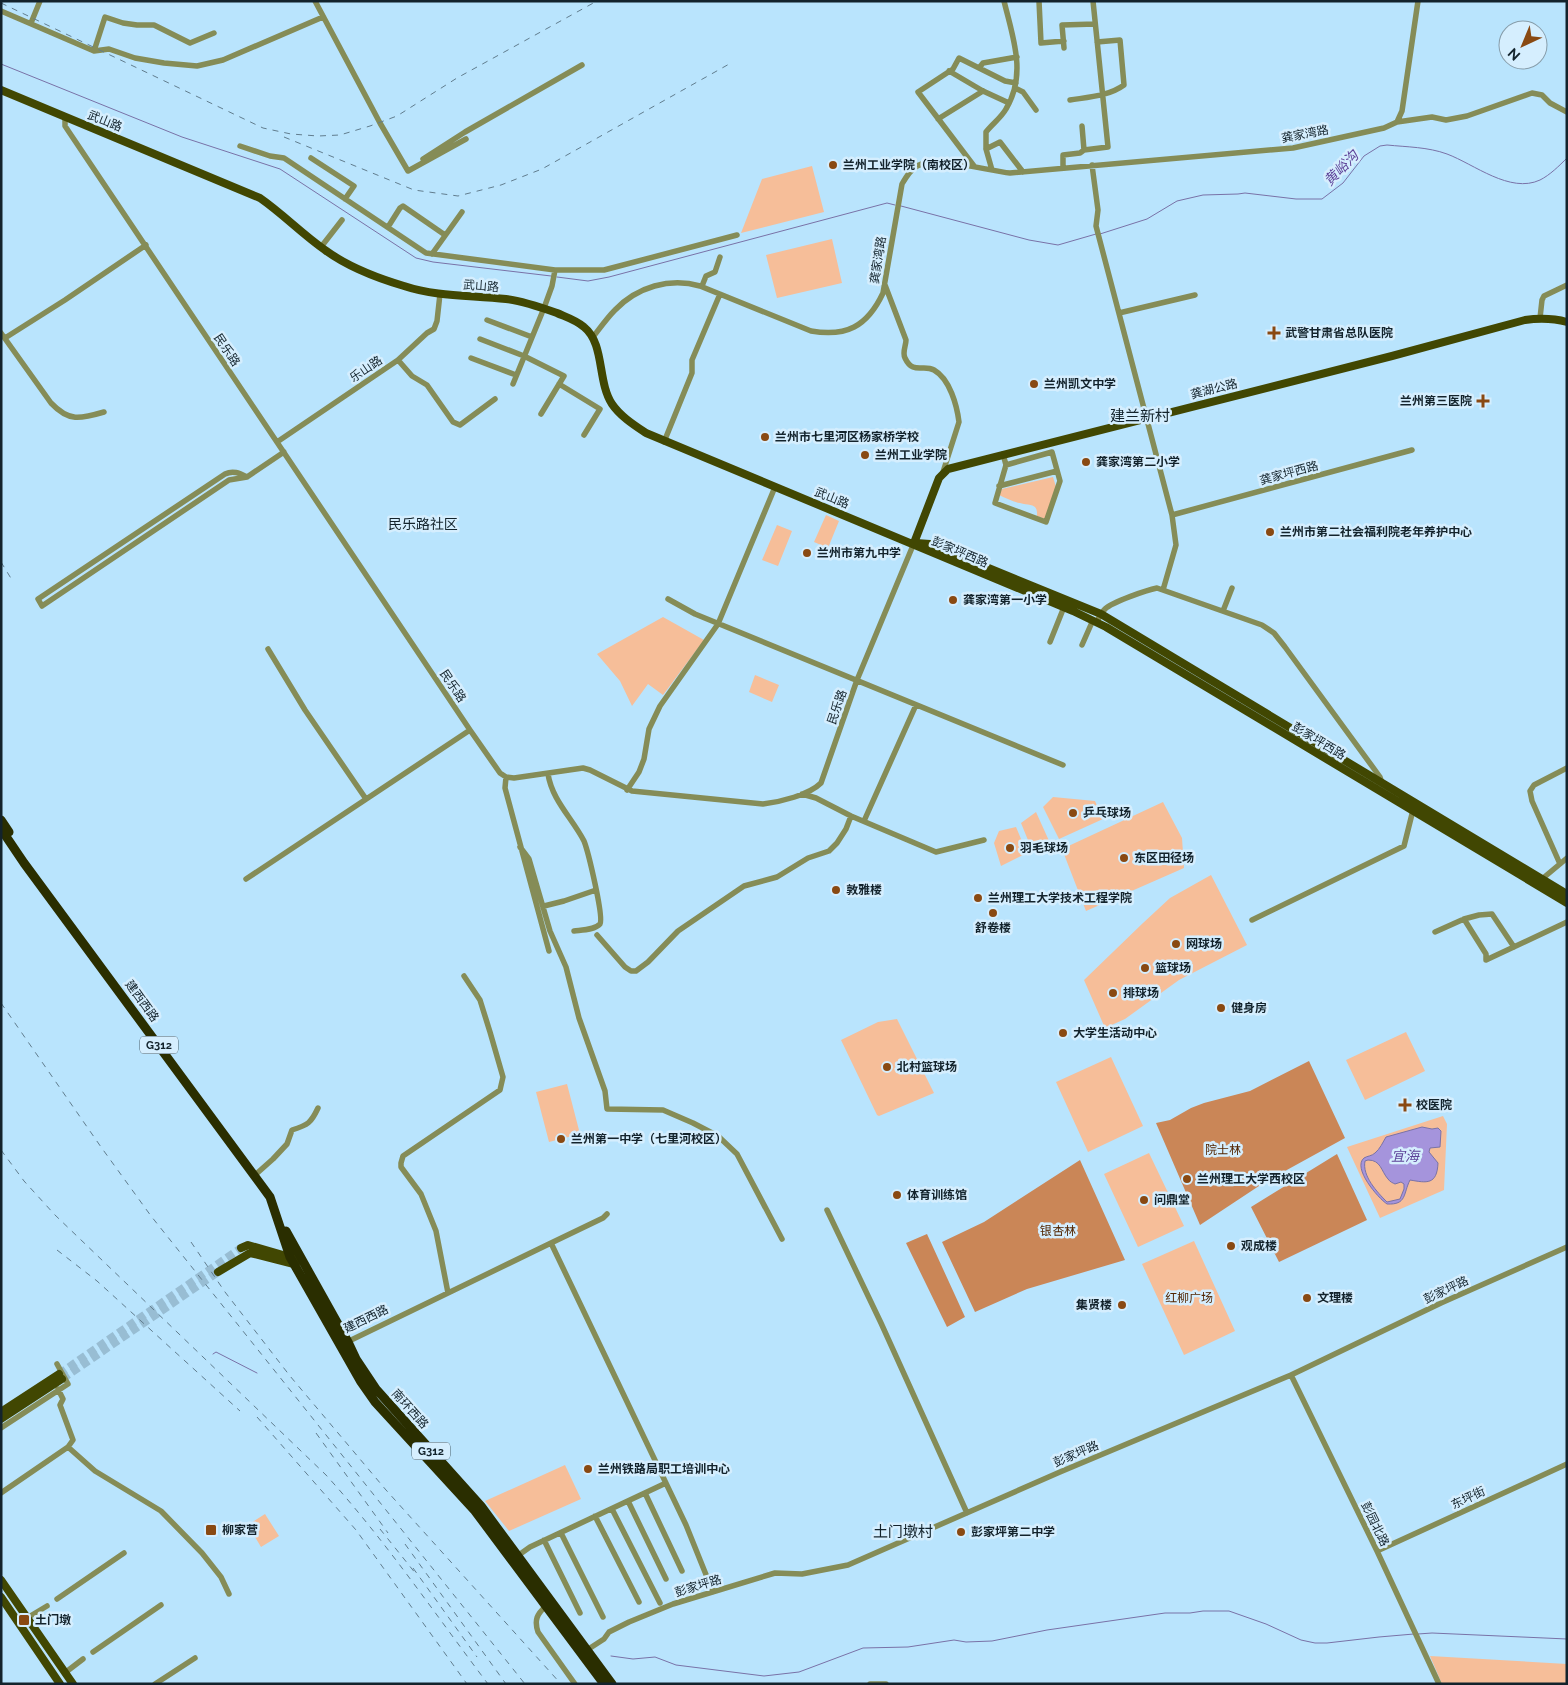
<svg xmlns="http://www.w3.org/2000/svg" width="1568" height="1685" font-family="Raleway,'Noto Sans SC',sans-serif">
  <rect width="100%" height="100%" fill="#b9e4fd"/>
  <path fill="#f6be99" d="M812,166l12,46 -83,21 21,-54z
    M832,239l10,44 -65,15 -11,-43z
    M1053,477l3,10 -11,32 -8,-3c1,-14 -8,-10 -17,-13 -7,-1 -14,-5 -21,-8l3,-6z
    M826,515l13,6 -11,27 -14,-6z
    M777,525l15,6 -14,35 -16,-6z
    M663,617l41,23 -41,55 -15,-11 -16,22 -12,-25 -23,-27z
    M755,675l24,10 -7,17 -23,-10z
    M1053,797l42,4 8,18 -44,20 -16,-32z
    M1163,802l19,36 2,30 -98,43 -24,-62z
    M1036,812l14,31 -18,7 -11,-27z
    M1016,827l11,26 -26,13 -7,-23 5,-12z
    M1211,875l36,70 -68,35 -54,39 -20,9 -21,-48 59,-57 27,-25z
    M897,1019l37,74 -55,23 -2,-1 -36,-75 37,-18z
    M1406,1032l19,39 -60,29 -19,-40z
    M1111,1057l32,69 -55,26 -32,-70z
    M567,1084l13,50 -31,8 -13,-50z
    M1443,1116l4,8 -3,66 -64,28 -33,-71z
    M1149,1153l35,73 -46,21 -34,-73z
    M1194,1241l41,90 -51,24 -42,-91z
    M565,1465l16,34 -72,32 -24,-30z
    M265,1514l14,22 -18,11 -13,-22z
    M1430,1656l137,8v20h-125z"/>
  <path fill="#ca8657" d="M1309,1061l36,77 -80,44 -65,43 -44,-102 14,-3 21,-12 13,-5 46,-12z
    M1337,1154l30,66 -88,42 -28,-55z
    M1080,1160l45,100 -98,29 -52,23 -33,-70 42,-20z
    M927,1234l38,83 -18,10 -41,-84z"/>
  <path fill="#a594dc" stroke="#7972a7" fill-rule="evenodd" d="M1422,1127l10,2 6,-1 3,3 -1,16 -10,1 -1,4 9,11c-1,22 -11,20 -28,17 -7,14 -3,25 -23,24 -9,-6 -35,-36 -23,-46 3,-2 8,-2 11,-5 5,-4 8,-11 11,-16zM1368,1160c13,0 13,11 20,19 2,3 5,4 7,5l6,-2 3,2v5l-4,10 -13,3c-10,-10 -25,-26 -22,-41z"/>
  <g fill="none" stroke-linecap="round" stroke-linejoin="round">
    <path stroke="#7972a7" stroke-width="1" d="M1,64l181,73 98,32 136,89 17,4 118,14
      M901,206l128,34 29,5 38,-11
      M1100,234l47,-15 30,-18 26,-6 35,-1 7,-1 51,6h26l21,-16 21,-27 16,-10 7,-1c20,2 41,2 60,9 27,10 63,40 93,26 10,-5 19,-14 27,-22
      M557,277l31,4 21,-4 278,-74 8,2
      M213,1354l3,-2 41,21
      M1418,1634l14,-1 135,6
      M611,1656l22,3 22,-2 21,8 88,11 35,-4 64,-24 45,-1 46,-7 12,2 26,-1 55,-11 118,-17h25l13,-2h26l37,13 35,16 14,3h12l52,-6 35,-3"/>
    <path stroke="#98bdd3" stroke-width="8" stroke-dasharray="8 4" stroke-linecap="butt" d="M59,1374l182,-126
      M62,1379l156,-107"/>
    <path stroke="#858c57" stroke-width="5.5" d="M315,1l65,122 28,48 58,-32
      M1039,1l2,42 23,-2
      M1,11l93,40 15,-2 26,9 29,5 33,3 26,-6 100,-43
      M31,23l9,-22
      M1064,48l-2,-23 33,-1
      M94,51l11,-34 18,6 14,2h17l36,18 24,-10
      M949,71l34,20 26,12
      M1016,83l-11,-2 -26,-13 4,-5 34,-6
      M1015,88l8,4 13,18
      M1070,100c19,-3 39,-4 54,-15l-4,-45 -23,2
      M65,117v9l405,604 30,43 6,4 8,1 69,-10 7,2 42,21 131,13c17,-2 46,-9 58,-21l36,-103 57,-137
      M938,119l45,-28
      M1397,122l35,-5 14,3 21,-4 65,-23 10,2 8,8 17,9
      M240,146l30,10 14,2 142,95 129,17
      M986,149l14,-7 23,30
      M1084,150l24,-3 -15,-146
      M311,158l43,28 -9,13
      M423,159l42,-27 117,-67
      M1092,165l6,45 -2,16 76,289 4,30 -13,45
      M974,166l-56,-74 35,-23 6,-11 20,10
      M1063,168v-13l17,-2 4,-3 -2,-24
      M992,170l-6,-21v-17c6,-8 15,-14 20,-23 21,-35 7,-71 -2,-108
      M388,227l12,-19 3,-2 42,29
      M321,247l21,-27
      M432,254l30,-42
      M885,285l21,55c0,6 -4,12 -1,18 8,17 18,6 29,12 16,9 23,36 25,52l-16,50
      M702,286l4,-10 9,-4 5,-15
      M1119,313l76,-18
      M1540,318l2,-18 2,-4 23,-11
      M487,320l45,17
      M1,333l50,70c18,19 29,16 53,9
      M593,337c7,-9 14,-19 22,-27 22,-23 55,-33 85,-24l111,45c35,6 56,-4 72,-38l19,-109c4,-7 8,-14 15,-18 19,-11 71,5 93,7l283,-25 91,-20 13,-6 5,-11 16,-110
      M5,338l60,-38 81,-55
      M480,339l44,17 40,20 -23,38
      M471,358l45,17
      M398,360l14,16 15,9 26,37 7,3 35,-26
      M513,384l31,-76 8,-22 3,-16h49l133,-35
      M559,384l41,25 -16,26
      M277,442l121,-82 29,-27 7,-4 3,-8 3,-27
      M664,442l28,-69v-13l28,-66
      M1003,454l3,11 -11,38 51,19 14,-41 -8,-29 -46,13
      M247,477c-8,-4 -14,-7 -22,-3l-187,125 4,7 187,-126 18,-3 37,-25
      M999,486l58,-15
      M1172,515l240,-65
      M668,599l27,15 368,151
      M1223,611l9,-23
      M1097,622c2,-5 4,-9 8,-13 7,-7 42,-19 52,-21l105,37 12,8 11,14 95,130 2,6
      M1050,642l14,-35
      M1082,645l11,-25
      M268,649l37,61 61,89
      M548,774c4,26 24,44 36,67 4,10 20,76 16,83 -5,6 -19,6 -26,7
      M506,777l-1,11 44,163
      M627,790l12,-18 5,-13 5,-30 11,-23 58,-82 57,-137
      M802,794l14,4 35,18 85,36 48,-12
      M864,821l52,-116
      M520,847l9,12 21,72 16,36 13,51 26,73 2,18 56,1 30,13 25,13 19,18 45,85
      M1560,864l-28,-63 -2,-10 4,-6 33,-17
      M246,879l224,-149
      M1542,879l25,-21
      M544,906l20,-5 32,-11
      M1252,920l152,-74 9,-36
      M1435,932l29,-13
      M597,935l28,32 6,4h5l12,-9 30,-31 66,-45 33,-9 31,-19 21,-7 8,-8 9,-14 5,-13
      M1514,947l-22,-33 -13,1 -15,4 22,35v6l81,-38
      M255,1175l18,-16 14,-15 5,-14c16,-5 19,-7 26,-22
      M827,1210l54,113 86,190
      M551,1243l52,-25 4,-4
      M448,1293l-12,-62 -15,-37 -20,-27v-4l2,-7 97,-66 3,-13 -13,-45 -10,-32 -16,-24
      M345,1343l206,-100 135,282 27,67
      M1291,1375l86,176 62,133
      M1,1428l67,-44 -11,-20
      M68,1447l27,24 66,40 41,42 19,24 8,17
      M1,1493l67,-46 5,-7 -13,-35 3,-6 -5,-10
      M645,1493l37,78
      M628,1501l38,78
      M612,1509l48,94
      M595,1516l44,86
      M561,1533l42,84
      M544,1540l36,73
      M1377,1551l190,-87
      M516,1557l14,-10 136,-64
      M57,1599l67,-46
      M546,1606c-9,8 -12,14 -8,26l37,52
      M27,1618l20,-12
      M587,1650l17,-11 5,-7 20,-10 44,-18 102,-31 27,1 46,-9 212,-93 231,-97 150,-72 126,-56
      M93,1652l68,-47
      M66,1672l17,-13
      M155,1684l40,-26
      M870,1684h16"/>
    <path stroke="#414702" stroke-width="8" d="M1,90l259,108c23,16 42,36 65,52 23,17 52,28 79,36 33,11 67,9 102,13 17,2 34,8 51,14 9,4 19,7 27,14 21,17 13,54 28,77 8,12 22,21 34,29l427,178 33,16 461,276
      M914,543l25,-65 9,-9 444,-113 133,-36c15,-2 27,-2 42,2
      M916,543l14,1 171,70 466,280
      M241,1248l7,-3 42,12 9,-3
      M218,1272l32,-19 44,11 2,-1
      M1,1412l58,-38
      M1,1419l61,-40
      M1,1580l72,104
      M1,1597l59,87"/>
    <path stroke="#2a2e00" stroke-width="9" d="M1,820l8,12
      M1,829l23,34 246,334 20,60 71,125 14,20 100,109 129,173
      M286,1231l62,111 8,17 20,30 105,117 131,178"/>
    <path stroke="#617d8e" stroke-width="1" stroke-dasharray="6 6" stroke-linecap="butt" d="M1,3l262,125 28,6 27,2 22,-1 30,-9 27,-10 60,-38 140,-77
      M284,137l130,53 44,6 43,-11 41,-16 189,-106
      M1,562l11,18
      M1,1003l100,144 50,69 374,468
      M1,1150l23,31 31,34 271,260c59,65 109,139 162,209
      M191,1242l34,50 65,84 96,114 175,194
      M57,1250l40,31 143,130
      M257,1417l99,113 111,154
      M316,1433l72,100
      M380,1529l36,45
      M405,1544l101,140
      M413,1568l64,89"/>
  </g>
  <g fill="#894912" stroke="#d5eefe" stroke-width="2">
    <circle cx="833" cy="165" r="5"/>
    <path d="M1271.5 325.5h5v5h5v5h-5v5h-5v-5h-5v-5h5z"/>
    <circle cx="1034" cy="384" r="5"/>
    <path d="M1480.5 393.5h5v5h5v5h-5v5h-5v-5h-5v-5h5z"/>
    <circle cx="765" cy="437" r="5"/>
    <circle cx="865" cy="455" r="5"/>
    <circle cx="1086" cy="462" r="5"/>
    <circle cx="1270" cy="532" r="5"/>
    <circle cx="807" cy="553" r="5"/>
    <circle cx="953" cy="600" r="5"/>
    <circle cx="1073" cy="813" r="5"/>
    <circle cx="1010" cy="848" r="5"/>
    <circle cx="1124" cy="858" r="5"/>
    <circle cx="836" cy="890" r="5"/>
    <circle cx="978" cy="898" r="5"/>
    <circle cx="993" cy="913" r="5"/>
    <circle cx="1176" cy="944" r="5"/>
    <circle cx="1145" cy="968" r="5"/>
    <circle cx="1113" cy="993" r="5"/>
    <circle cx="1221" cy="1008" r="5"/>
    <circle cx="1063" cy="1033" r="5"/>
    <circle cx="887" cy="1067" r="5"/>
    <path d="M1402.5 1097.5h5v5h5v5h-5v5h-5v-5h-5v-5h5z"/>
    <circle cx="561" cy="1139" r="5"/>
    <circle cx="1187" cy="1179" r="5"/>
    <circle cx="897" cy="1195" r="5"/>
    <circle cx="1144" cy="1200" r="5"/>
    <circle cx="1231" cy="1246" r="5"/>
    <circle cx="1307" cy="1298" r="5"/>
    <circle cx="1122" cy="1305" r="5"/>
    <circle cx="588" cy="1469" r="5"/>
    <rect x="205" y="1524" width="12" height="12" rx="2.5"/>
    <circle cx="961" cy="1532" r="5"/>
    <rect x="18" y="1614" width="12" height="12" rx="2.5"/>
  </g>
  <g text-anchor="middle" dominant-baseline="central" stroke-width="5" stroke-linejoin="round" paint-order="stroke">
    <g fill="#d5eefe" stroke="#4d606b" stroke-width="1">
      <rect x="140" y="1036.5" width="38" height="17" rx="4"/>
      <rect x="412" y="1442.5" width="38" height="17" rx="4"/>
    </g>
    <g font-size="11" font-weight="bold" fill="#13232c">
      <text x="159" y="1045">G312</text>
      <text x="431" y="1451">G312</text>
    </g>
    <g font-size="12" fill="#13232c" stroke="#d5eefe">
      <text transform="translate(105 121) rotate(22)">武山路</text>
      <text transform="translate(1305 134) rotate(-11)">龚家湾路</text>
      <text transform="translate(878 260) rotate(-81)">龚家湾路</text>
      <text transform="translate(481 286) rotate(4)">武山路</text>
      <text transform="translate(227 350) rotate(56)">民乐路</text>
      <text transform="translate(366 369) rotate(-34)">乐山路</text>
      <text transform="translate(1214 389) rotate(-14)">龚湖公路</text>
      <text transform="translate(1289 473) rotate(-15)">龚家坪西路</text>
      <text transform="translate(832 498) rotate(22)">武山路</text>
      <text transform="translate(960 552) rotate(23)">彭家坪西路</text>
      <text transform="translate(453 686) rotate(56)">民乐路</text>
      <text transform="translate(837 707) rotate(-71)">民乐路</text>
      <text transform="translate(1319 741) rotate(31)">彭家坪西路</text>
      <text transform="translate(142 1001) rotate(54)">建西西路</text>
      <text transform="translate(1446 1290) rotate(-25)">彭家坪路</text>
      <text transform="translate(366 1319) rotate(-26)">建西西路</text>
      <text transform="translate(410 1409) rotate(48)">南环西路</text>
      <text transform="translate(1076 1454) rotate(-23)">彭家坪路</text>
      <text transform="translate(1468 1498) rotate(-25)">东坪街</text>
      <text transform="translate(1375 1524) rotate(64)">彭园北路</text>
      <text transform="translate(698 1586) rotate(-17)">彭家坪路</text>
    </g>
    <g font-size="12" font-weight="bold" fill="#13232c" stroke="#d5eefe" text-anchor="start">
      <text x="843" y="165">兰州工业学院（南校区）</text>
      <text x="1285" y="333">武警甘肃省总队医院</text>
      <text x="1044" y="384">兰州凯文中学</text>
      <text x="1472" y="401" text-anchor="end">兰州第三医院</text>
      <text x="775" y="437">兰州市七里河区杨家桥学校</text>
      <text x="875" y="455">兰州工业学院</text>
      <text x="1096" y="462">龚家湾第二小学</text>
      <text x="1280" y="532">兰州市第二社会福利院老年养护中心</text>
      <text x="817" y="553">兰州市第九中学</text>
      <text x="963" y="600">龚家湾第一小学</text>
      <text x="1083" y="813">乒乓球场</text>
      <text x="1020" y="848">羽毛球场</text>
      <text x="1134" y="858">东区田径场</text>
      <text x="846" y="890">敦雅楼</text>
      <text x="988" y="898">兰州理工大学技术工程学院</text>
      <text x="993" y="928" text-anchor="middle">舒卷楼</text>
      <text x="1186" y="944">网球场</text>
      <text x="1155" y="968">篮球场</text>
      <text x="1123" y="993">排球场</text>
      <text x="1231" y="1008">健身房</text>
      <text x="1073" y="1033">大学生活动中心</text>
      <text x="897" y="1067">北村篮球场</text>
      <text x="1416" y="1105">校医院</text>
      <text x="571" y="1139">兰州第一中学（七里河校区）</text>
      <text x="1197" y="1179">兰州理工大学西校区</text>
      <text x="907" y="1195">体育训练馆</text>
      <text x="1154" y="1200">问鼎堂</text>
      <text x="1241" y="1246">观成楼</text>
      <text x="1317" y="1298">文理楼</text>
      <text x="1112" y="1305" text-anchor="end">集贤楼</text>
      <text x="598" y="1469">兰州铁路局职工培训中心</text>
      <text x="222" y="1530">柳家营</text>
      <text x="971" y="1532">彭家坪第二中学</text>
      <text x="35" y="1620">土门墩</text>
    </g>
    <g font-size="12" fill="#522500" stroke="#d5eefe">
      <text x="1223" y="1150">院士林</text>
      <text x="1058" y="1231">银杏林</text>
      <text x="1189" y="1298">红柳广场</text>
    </g>
    <g font-size="14" font-style="italic" fill="#5d4298" stroke="#d5eefe">
      <text transform="translate(1341 168) rotate(-46)">黄峪沟</text>
      <text x="1405" y="1156">宜海</text>
    </g>
    <g font-size="14" fill="#13232c" stroke="#d5eefe">
      <text x="423" y="524">民乐路社区</text>
    </g>
    <g font-size="15" fill="#13232c" stroke="#d5eefe">
      <text x="1140" y="416">建兰新村</text>
      <text x="903" y="1532">土门墩村</text>
    </g>
  </g>
  <rect width="1568" height="1685" fill="none" stroke="#13232c" stroke-width="5"/>
  <g transform="translate(1523 45) rotate(224)"><circle r="24" fill="#d5eefe" stroke="#879daa"/>
  <path d="M0-4L9 19L0 12L-9 19Z" fill="#894912"/>
  <text y="-8" font-size="14" font-weight="bold" text-anchor="middle" fill="#13232c">N</text>
  </g>
</svg>
